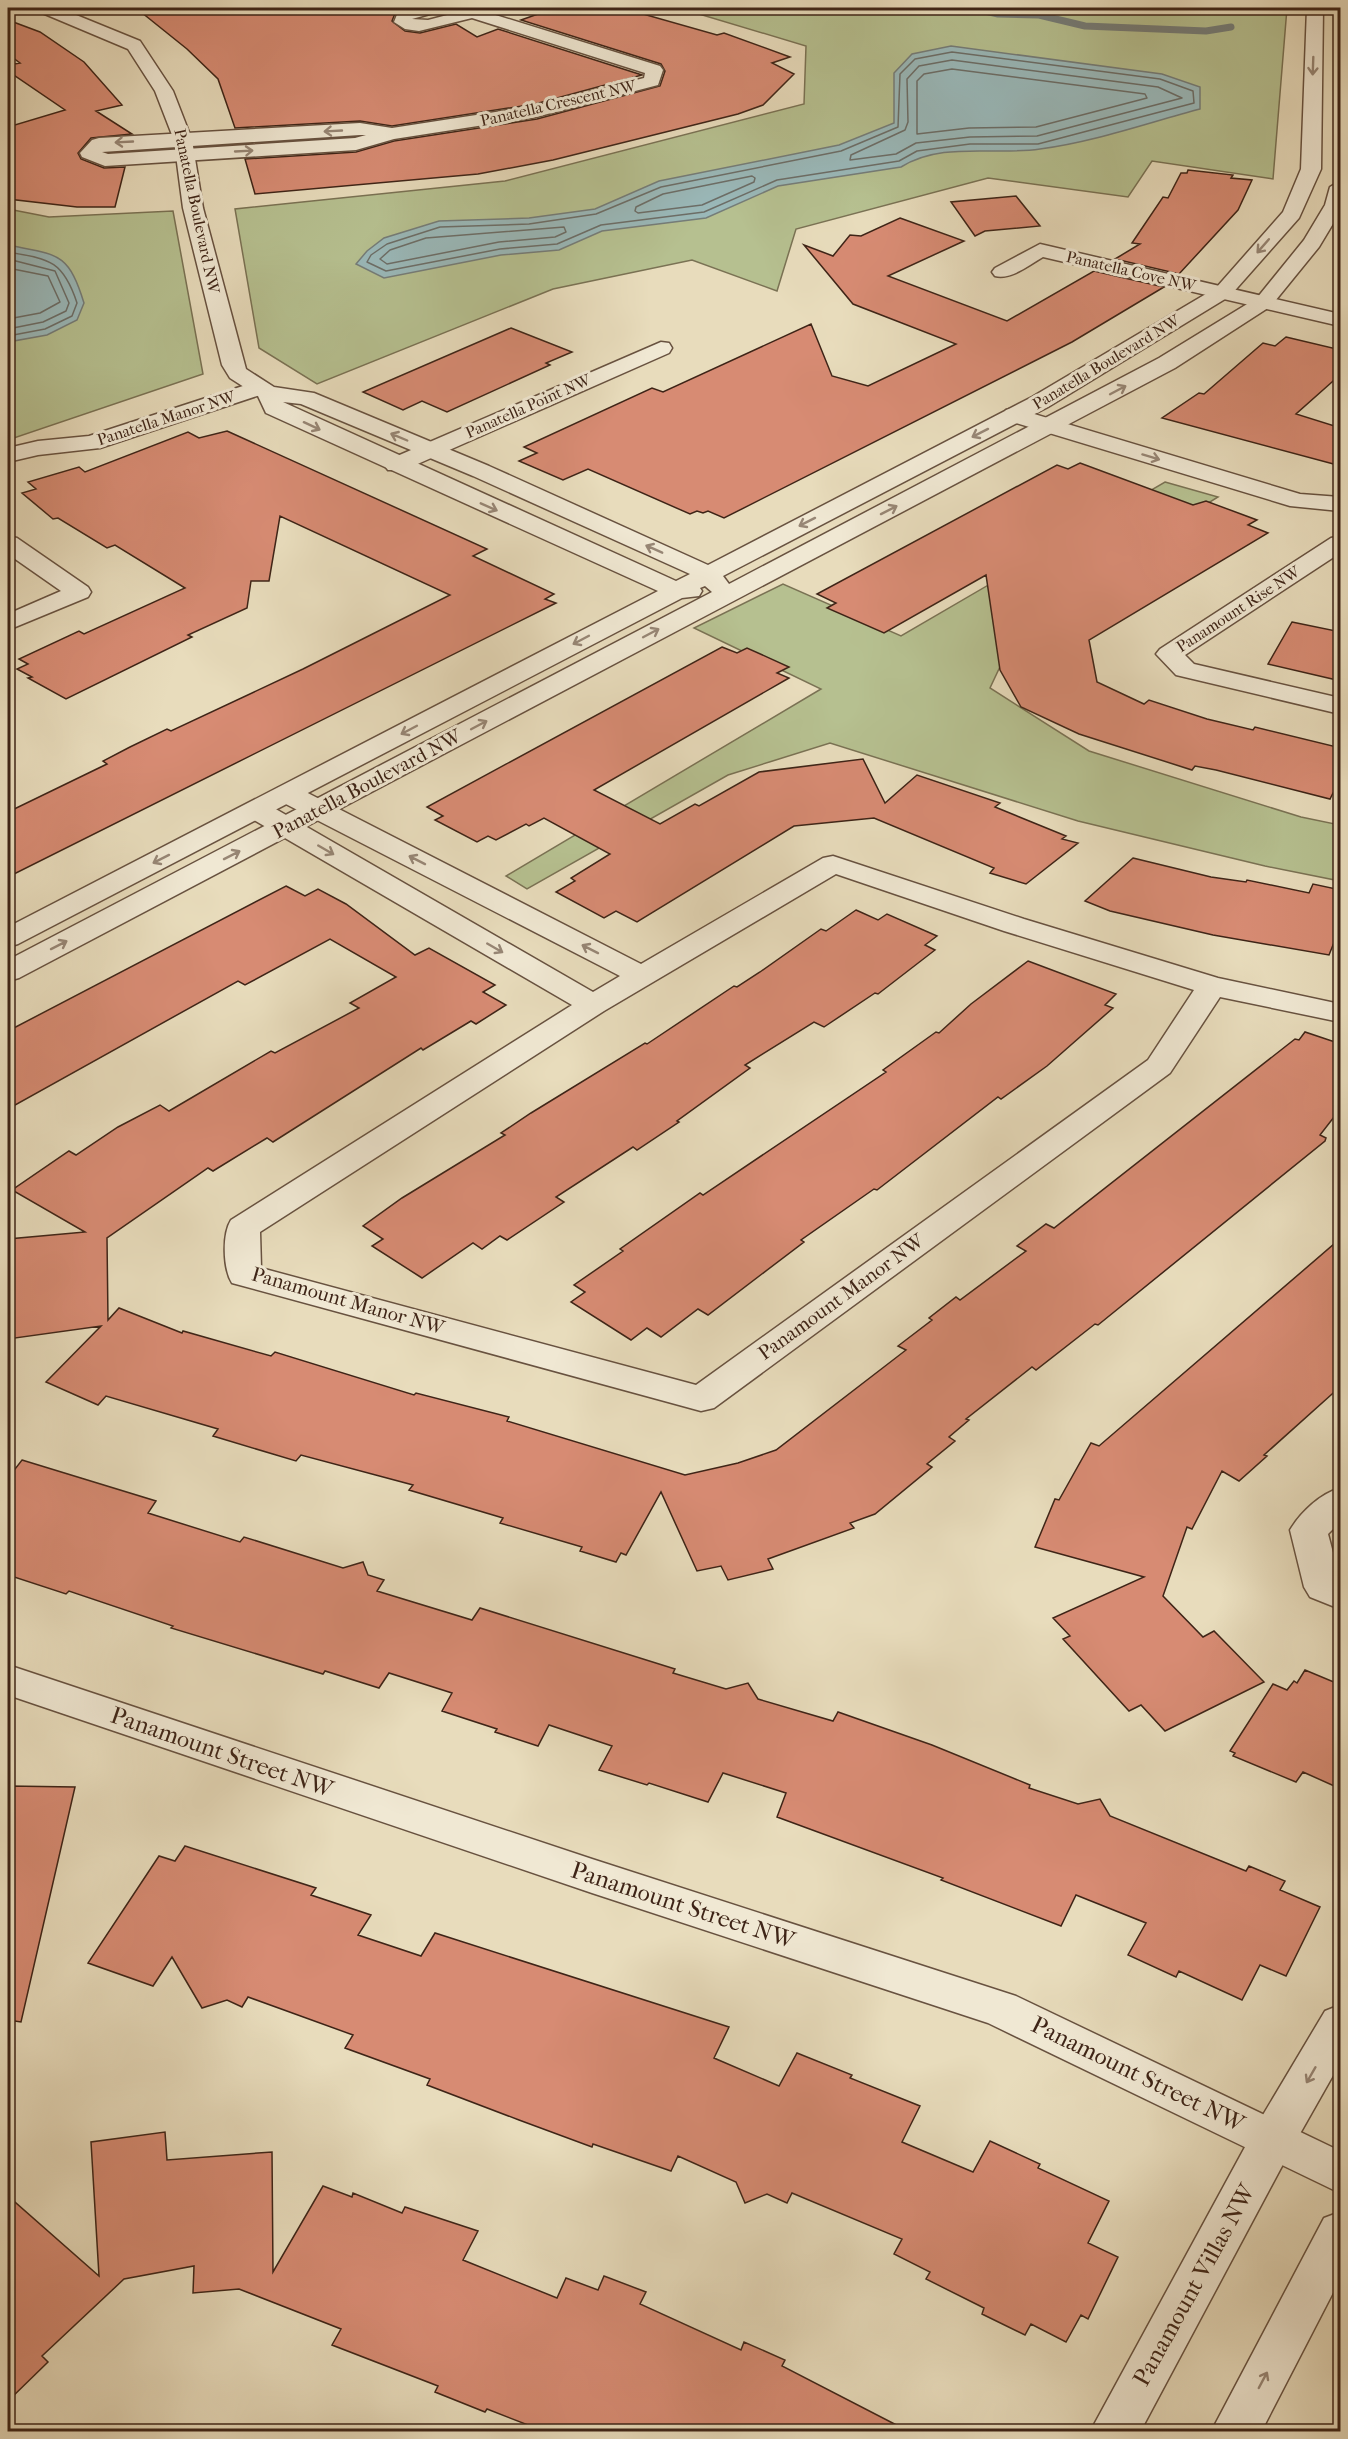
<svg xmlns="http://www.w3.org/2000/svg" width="1348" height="2439" font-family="'IM FELL French Canon',serif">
  <rect width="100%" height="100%" fill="#e8dcbc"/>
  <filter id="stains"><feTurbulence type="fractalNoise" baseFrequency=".00333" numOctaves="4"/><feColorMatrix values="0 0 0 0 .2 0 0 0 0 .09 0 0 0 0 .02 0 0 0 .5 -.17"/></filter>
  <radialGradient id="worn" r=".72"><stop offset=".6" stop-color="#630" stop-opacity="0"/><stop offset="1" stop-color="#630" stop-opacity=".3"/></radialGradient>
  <path fill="#b6c090" stroke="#7a7254" stroke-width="1.5" d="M679,8h608l-14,171 -121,-18 -24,36 -140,-19 -192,51 -19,62 -85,-31 -139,29 -236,95 -58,-36 -24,-139 270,-28 299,-77 2,-58z
    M8,209l41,8 124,-6 30,163 -195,66z
    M1165,482l53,15 -195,121 -33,70 99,63 212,66 39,8v56l-75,-15 -187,-45 -248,-78 -102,32 -201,114 -21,-13 315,-187 -127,-61 89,-44 118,52z"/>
  <path fill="#9ab9ba" stroke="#757d79" stroke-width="1.5" d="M951,46l211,28 38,13v22c-53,14 -106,33 -160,40 -46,7 -98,-8 -139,18l-123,19 -72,32 -104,13 -43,19 -58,5 -117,23 -28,-14 11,-13 17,-13 55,-17 90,-3 66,-9 64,-28 180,-36 55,-22v-50l18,-19z
    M8,245c49,10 60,6 76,58l-7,17 -30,15 -39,7z"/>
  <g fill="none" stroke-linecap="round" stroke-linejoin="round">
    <path stroke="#6c6e68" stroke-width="1.5" d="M952,52l208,27 33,12 1,12 -156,41h-68l-53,7 -18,10 -122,19 -73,32 -103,13 -44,19 -57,5 -114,22 -19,-9 4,-7 16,-11 53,-17 89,-3 67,-10 65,-27 180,-36 57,-24 2,-53 15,-15z
      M952,60l206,27 24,11 -145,38 -67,1 -54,6 -20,11 -46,6 1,-5 54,-25 3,-8 -1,-43 12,-13z
      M952,69l193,25 2,4 -111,29 -67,1 -52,6v-53l7,-7z
      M752,176l3,2 -1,4 -52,23 -64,8 -3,-2 1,-4 27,-13z
      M564,227l2,5 -11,5 -56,5 -112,22 -7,-5 10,-9 36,-12z
      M8,252c41,7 55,8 69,51l-5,13 -27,13 -37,7
      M8,259l47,12 14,32 -3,8 -23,11 -35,7
      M8,268l40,8 12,26 -20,11 -32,6"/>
    <path stroke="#757d79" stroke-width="7" d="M972,8l26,6 41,1 46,11 121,5 25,-4"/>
  </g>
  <path fill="#d78b73" stroke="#3e2417" stroke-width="1.5" d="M136,8h271l-11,3 -4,10 13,10 15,2 36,-9 21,13 21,-8 144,46 -107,29 -143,22 -32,-5 -125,7 -17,-49 -31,-30z
    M555,8h67l95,27 7,-2 66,24 -18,6 22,11 -31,31 -25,9 -185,46 -75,14 -223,20 -10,-35 111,-7 38,-11 143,-22 123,-33 5,-15 -4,-7 -140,-44z
    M8,20l32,12 44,30 38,43 -26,6 36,23 -41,4 -13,15 3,6 23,9 21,-1 -10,40h-38l-69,-8v-72l57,-17 -57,-39v-6l12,-2 -12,-9z
    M1188,170l45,5 -2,3 21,2 -14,30 -59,64 -64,-15 25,-15 -8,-1 31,-46 5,1 13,-25h6z
    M1016,196l24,30 -55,5 -10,5 -24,-34z
    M900,218l64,23 -76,35 119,45 87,-50 70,16 -92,55 -348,176 -16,-7 -5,2 -6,-2 -7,3 -102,-45 -25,11 -44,-19 18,-8 -13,-6 128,-59 11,4 148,-68 21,52 36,10 88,-42 -103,-40 -49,-59 29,11 17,-21 11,1z
    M511,328l61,24 -26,11 4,2 -103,47 -25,-11 -19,9 -40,-18z
    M1286,337l55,13v24l-45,40 45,14v38l-179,-48 37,-25 5,1 59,-51 12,3z
    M227,431l260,118 -14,7 81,38 -9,5 11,4 -548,274v-65l99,-48 -4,-3 27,-14 37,-18 4,2 132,-62 147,-74 -170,-79 -11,65h-18l-4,27 -59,27 4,2 -126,62 -38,-21 4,-1 -15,-8 11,-5 -9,-5 60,-28 5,3 101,-46 -70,-43 -8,3 -49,-30 -5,1 -31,-26 14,-4 -8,-7 51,-15 6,5 103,-40 11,6z
    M1080,463l113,42 13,-4 51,19 -9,5 20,8 -179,107 8,42 47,22 5,-4 58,19 46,11 2,-3 86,21v46l-8,-1 -3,6 -114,-29 -21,-4 -3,4 -113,-36 -58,-27 -21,-37 -14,-95 -102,58 -57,-25 9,-5 -19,-9 240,-129 11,4z
    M1292,622l49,10v49l-73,-17z
    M722,647l15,6 10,-5 42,19 -12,6 12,5 -195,112 66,34 35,-20 4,2 60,-34 104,-13 22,44 32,-28 83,28 -5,4 71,29 -4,3 16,4 -52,41 -36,-11 4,-5 -120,-50 -80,8 -157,96 -21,-11 -12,7 -48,-26 19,-11 -4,-3 39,-24 -66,-36 -15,8 -3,-2 -30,16 -8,-4 -11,6 -42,-22 8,-4 -16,-9z
    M1133,858l78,19 35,5 1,-2 62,13 4,-9 28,6v35l-12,30 -116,-20 -103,-24 -25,-10z
    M286,886l19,10 13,-7 28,15 69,51 14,-7 66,37 -12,7 23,13 -30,19 -5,-3 -48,29 -2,-2 -148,94 -6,-4 -54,33 -5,-3 -101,70 1,82 11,-12 63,25 1,-2 88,25 4,-4 139,43 2,-2 93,24 -2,4 178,54 53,-12 38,-13 130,-100 -8,-4 34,-26 -3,-2 27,-21 4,3 66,-49 -9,-5 29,-22 8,4 241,-189 4,1 6,-8 36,12v64l-21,27 6,3 -1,3 -227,184 -3,-1 -59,46 -4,-3 -66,52 3,1 -20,17 6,4 -28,23 5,3 -57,47 -25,9 4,5 -86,31 5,10 -45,11 -7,-14 -24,5 -36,-79 -35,63 -5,-2 -5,9 -36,-11 2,-4 -82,-24 3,-5 -94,-28 4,-5 -112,-30 -5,6 -83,-25 5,-7 -112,-33 -8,9 -52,-23 55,-56 -93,13v-100l77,-7 -73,-42 57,-39 7,4 42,-28 42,-22 9,6 102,-60 4,2 84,-45 -9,-5 46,-26 -66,-38 -85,46 -7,-4 -230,128v-78z
    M856,910l22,10 9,-6 50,22 -12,9 10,5 -57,44 -3,-1 -51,34 -10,-5 -69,43 5,3 -73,53 2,1 -42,28 -4,-3 -77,50 8,5 -57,38 -7,-4 -18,13 -9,-6 -51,35 -50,-32 11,-7 -20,-13 39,-28 103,-63 -4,-2 30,-20 114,-70 2,1 87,-58 3,1 23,-15 61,-43 5,2z
    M1028,961l88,33 -11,11 8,3 -66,58 -46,33 -3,-2 -121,93 -3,-1 -73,51 3,2 -96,73 -10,-6 -37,28 -14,-9 -16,12 -60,-38 14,-10 -11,-7 49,-34 -3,-2 80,-56 3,2 183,-123 -3,-2 53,-38 3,1 32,-29z
    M1341,1238v148l-77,69 3,1 -28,25 -17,-10 -30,58 -5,-2 -24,69 40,41 11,-6 50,51 -99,49 -24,-26 -12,6 -66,-72 7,-3 -17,-18 91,-41 -109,-30 20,-48 4,1 32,-57 8,3z
    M22,1460l134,41 -8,12 92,29 4,-5 99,31 20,-6 5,13 16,5 -7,11 95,29 8,-12 195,61 -2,4 53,16 22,-6 10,16 75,22 5,-9 94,33 98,40 -1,3 49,16 22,-5 10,17 136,55 3,-5 36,15 -5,9 40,17 -34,69 -26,-11 -18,35 -63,-29 -3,6 -48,-22 18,-32 -70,-28 -15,31 -120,-46 2,-2 -166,-61 9,-24 -63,-20 -15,29 -59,-19 -2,2 -48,-15 13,-24 -63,-21 -11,21 -43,-14 2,-3 -55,-18 10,-18 -63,-20 -10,15 -54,-17 -2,3 -152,-46 2,-2 -104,-35 -3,3 -58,-19v-97z
    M1305,1670l36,15v104l-38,-17 -7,10 -63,-26 2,-3 -5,-2 43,-67 14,6 7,-9 3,2z
    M8,1786l67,1 -54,235 -13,-2z
    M185,1846l131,42 -5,7 60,20 -13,20 63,21 14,-23 294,94 -15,31 65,28 18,-33 55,22 -2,3 70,28 -18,36 71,30 17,-31 50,23 -2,4 71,33 -21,42 30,14 -30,62 -7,-4 -15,27 -35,-18 -6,11 -43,-21 2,-6 -58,-29 4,-7 -36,-18 8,-15 -110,-46 -5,10 -20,-9 -22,9 -9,-21 -58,-26 -7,15 -78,-27 -1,3 -73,-27 -92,-35 3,-6 -85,-31 8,-13 -105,-38 -6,10 -15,-7 -25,8 -30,-51 -19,29 -65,-23 71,-107 16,5z
    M165,2132l2,28 105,-8 1,120 50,-86 29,11 1,-4 49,20 3,-6 73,24 -15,29 94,38 9,-20 32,12 6,-14 42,16 -6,12 101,46 3,-8 41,18 -3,6 128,66h-364l-59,-23 -2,3 -50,-20 3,-6 -106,-41 9,-16 -102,-40 -46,4 1,-27 -70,13 -82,77 6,6 -40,39v-205l91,80 -8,-134z"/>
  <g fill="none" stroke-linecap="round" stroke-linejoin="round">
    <g stroke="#685240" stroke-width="3">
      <path id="minor" d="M414,8h25l-2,4 -25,7 16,1 27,-7 -6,-5h24l187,58 3,4 -5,15 -122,32 -142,22 -38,11 -251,16 -23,-9 -2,-4 12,-13 7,-2 261,-15 32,5 143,-22 109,-28 1,-5 -173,-55 -53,13 -14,-2 -11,-7 4,-10zM360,135h6l-11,3 -247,16 -6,-2z
        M1040,244l300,70v12l-297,-69c-14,8 -32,23 -48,19l-3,-4 3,-4z
        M661,342l8,1 3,5 -3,5 -265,117h-16l-4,-5 4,-5z
        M258,381l8,2 3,5 -3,5 -166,55 -62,7 -30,7v-14l30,-7 51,-5z
        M1014,408l286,86 40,3v14l-50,-5 -284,-86 -3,-5 3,-5z
        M8,536l9,2 71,49 3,5 -3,5 -80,33v-16l53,-23 -53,-37z
        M1340,536v17l-155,102 9,9 146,34v16l-164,-39 -20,-21 4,-5 171,-111z
        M288,786l10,2 343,176 182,-106 10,-2 191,63 194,59 122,26v18l-120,-25 -50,76 -456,335 -13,3 -469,-128c-9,-14 -10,-49 -1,-63l341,-215 -325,-189 -4,-6 4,-6 10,-2 10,2 326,188 27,-16 -342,-176 -4,-6 4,-6zM836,874l168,57 190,59 -46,70 -452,325 -435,-117 -1,-36 344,-221z
        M1340,1488v34l-12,12 12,45v30l-30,-12 -6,-10 -14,-57c11,-18 30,-36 50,-42z
        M1340,2005v58l-51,90 -149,279h-50l167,-307 68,-114z
        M1340,2212v67l-79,153h-50l113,-214z"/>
    </g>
    <g stroke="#685240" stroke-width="3">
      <path id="tertiary" d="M38,8h21l81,33 33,50 19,49 11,68 43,161 28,18 40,6 175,73 219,99 324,-168 184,-109 67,-76 18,-43 6,-161h16l-2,161 -22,49 -69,78 -182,111 -325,169 6,8 430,-226 98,-60 47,-58 21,-35 5,-18 10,-6v31l-21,35 -48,59 -96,62 -1156,610 -11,3v-21l704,-368 -7,-6 -5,2 2,3 -3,5 -17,2 -664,346 -10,3v-20l650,-336 -392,-178 -8,-17 -28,-18 -8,-13 -39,-157 -9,-68 -19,-49 -27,-42 -88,-37zM283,402l18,2 172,72 217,98 -14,7z
        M8,1665l584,194 424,137 324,155v42l-352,-170 -396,-130 -584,-198z"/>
    </g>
    <use href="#minor" fill="#f0e8d3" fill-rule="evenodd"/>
    <use href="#tertiary" fill="#f0e8d3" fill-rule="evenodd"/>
  </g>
  <defs><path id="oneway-shaft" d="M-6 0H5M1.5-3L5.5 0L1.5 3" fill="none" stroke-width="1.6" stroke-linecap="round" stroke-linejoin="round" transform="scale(1.5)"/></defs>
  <g stroke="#978675">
    <use href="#oneway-shaft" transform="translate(1313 66) rotate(92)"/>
    <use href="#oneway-shaft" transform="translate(333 131) rotate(177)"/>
    <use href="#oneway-shaft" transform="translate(124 142) rotate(177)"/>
    <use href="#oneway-shaft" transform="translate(244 151) rotate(-3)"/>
    <use href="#oneway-shaft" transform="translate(1263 246) rotate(131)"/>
    <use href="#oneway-shaft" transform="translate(1118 390) rotate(-28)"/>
    <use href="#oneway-shaft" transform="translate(312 426) rotate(25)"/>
    <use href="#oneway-shaft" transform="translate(980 433) rotate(153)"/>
    <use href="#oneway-shaft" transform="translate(399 437) rotate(-157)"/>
    <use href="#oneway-shaft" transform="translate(1151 457) rotate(17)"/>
    <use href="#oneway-shaft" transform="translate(489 507) rotate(24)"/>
    <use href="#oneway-shaft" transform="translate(889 510) rotate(-27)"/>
    <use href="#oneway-shaft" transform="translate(807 522) rotate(153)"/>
    <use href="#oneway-shaft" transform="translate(654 549) rotate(-156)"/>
    <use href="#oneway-shaft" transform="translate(651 633) rotate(-28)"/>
    <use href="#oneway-shaft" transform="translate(581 640) rotate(152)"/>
    <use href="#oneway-shaft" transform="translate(479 725) rotate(-28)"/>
    <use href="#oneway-shaft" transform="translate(409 730) rotate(152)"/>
    <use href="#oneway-shaft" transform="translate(326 850) rotate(30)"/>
    <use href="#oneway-shaft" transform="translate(232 855) rotate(-27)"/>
    <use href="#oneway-shaft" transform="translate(161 859) rotate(153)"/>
    <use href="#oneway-shaft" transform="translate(417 860) rotate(-153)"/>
    <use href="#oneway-shaft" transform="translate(59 945) rotate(-27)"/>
    <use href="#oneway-shaft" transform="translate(495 948) rotate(30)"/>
    <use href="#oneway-shaft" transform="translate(590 949) rotate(-153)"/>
    <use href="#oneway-shaft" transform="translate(1311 2075) rotate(120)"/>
    <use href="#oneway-shaft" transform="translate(1263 2380) rotate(-62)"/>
  </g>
  <g text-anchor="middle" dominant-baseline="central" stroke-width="6" stroke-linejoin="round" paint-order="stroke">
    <g font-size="16" fill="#3e2417" stroke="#f0e8d3">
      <text transform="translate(558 103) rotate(-13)">Panatella Crescent NW</text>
      <text transform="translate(197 211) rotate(78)">Panatella Boulevard NW</text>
      <text transform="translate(1131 271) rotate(13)">Panatella Cove NW</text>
      <text transform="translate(1106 362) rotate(-31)">Panatella Boulevard NW</text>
      <text transform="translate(528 406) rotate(-24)">Panatella Point NW</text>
      <text transform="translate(166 418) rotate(-18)">Panatella Manor NW</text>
      <text transform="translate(1238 609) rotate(-33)">Panamount Rise NW</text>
    </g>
    <g font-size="20" fill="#3e2417" stroke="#f0e8d3">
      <text transform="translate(367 784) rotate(-28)">Panatella Boulevard NW</text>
      <text transform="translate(841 1297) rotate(-36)">Panamount Manor NW</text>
      <text transform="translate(348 1301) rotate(16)">Panamount Manor NW</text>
    </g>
    <g font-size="24" fill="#3e2417" stroke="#f0e8d3">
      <text transform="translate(222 1752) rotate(19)">Panamount Street NW</text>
      <text transform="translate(683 1905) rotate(18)">Panamount Street NW</text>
      <text transform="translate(1138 2074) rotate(26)">Panamount Street NW</text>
      <text transform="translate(1194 2285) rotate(-61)">Panamount Villas NW</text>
    </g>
  </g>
  <rect width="1348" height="2439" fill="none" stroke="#e8dcbc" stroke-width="30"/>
  <rect x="9" y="9" width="1330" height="2421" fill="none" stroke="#3e2417" stroke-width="3"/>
  <rect x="15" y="15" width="1318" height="2409" fill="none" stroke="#3e2417" stroke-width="1.5"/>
  <rect width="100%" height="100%" filter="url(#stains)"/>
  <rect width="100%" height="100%" fill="url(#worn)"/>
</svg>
